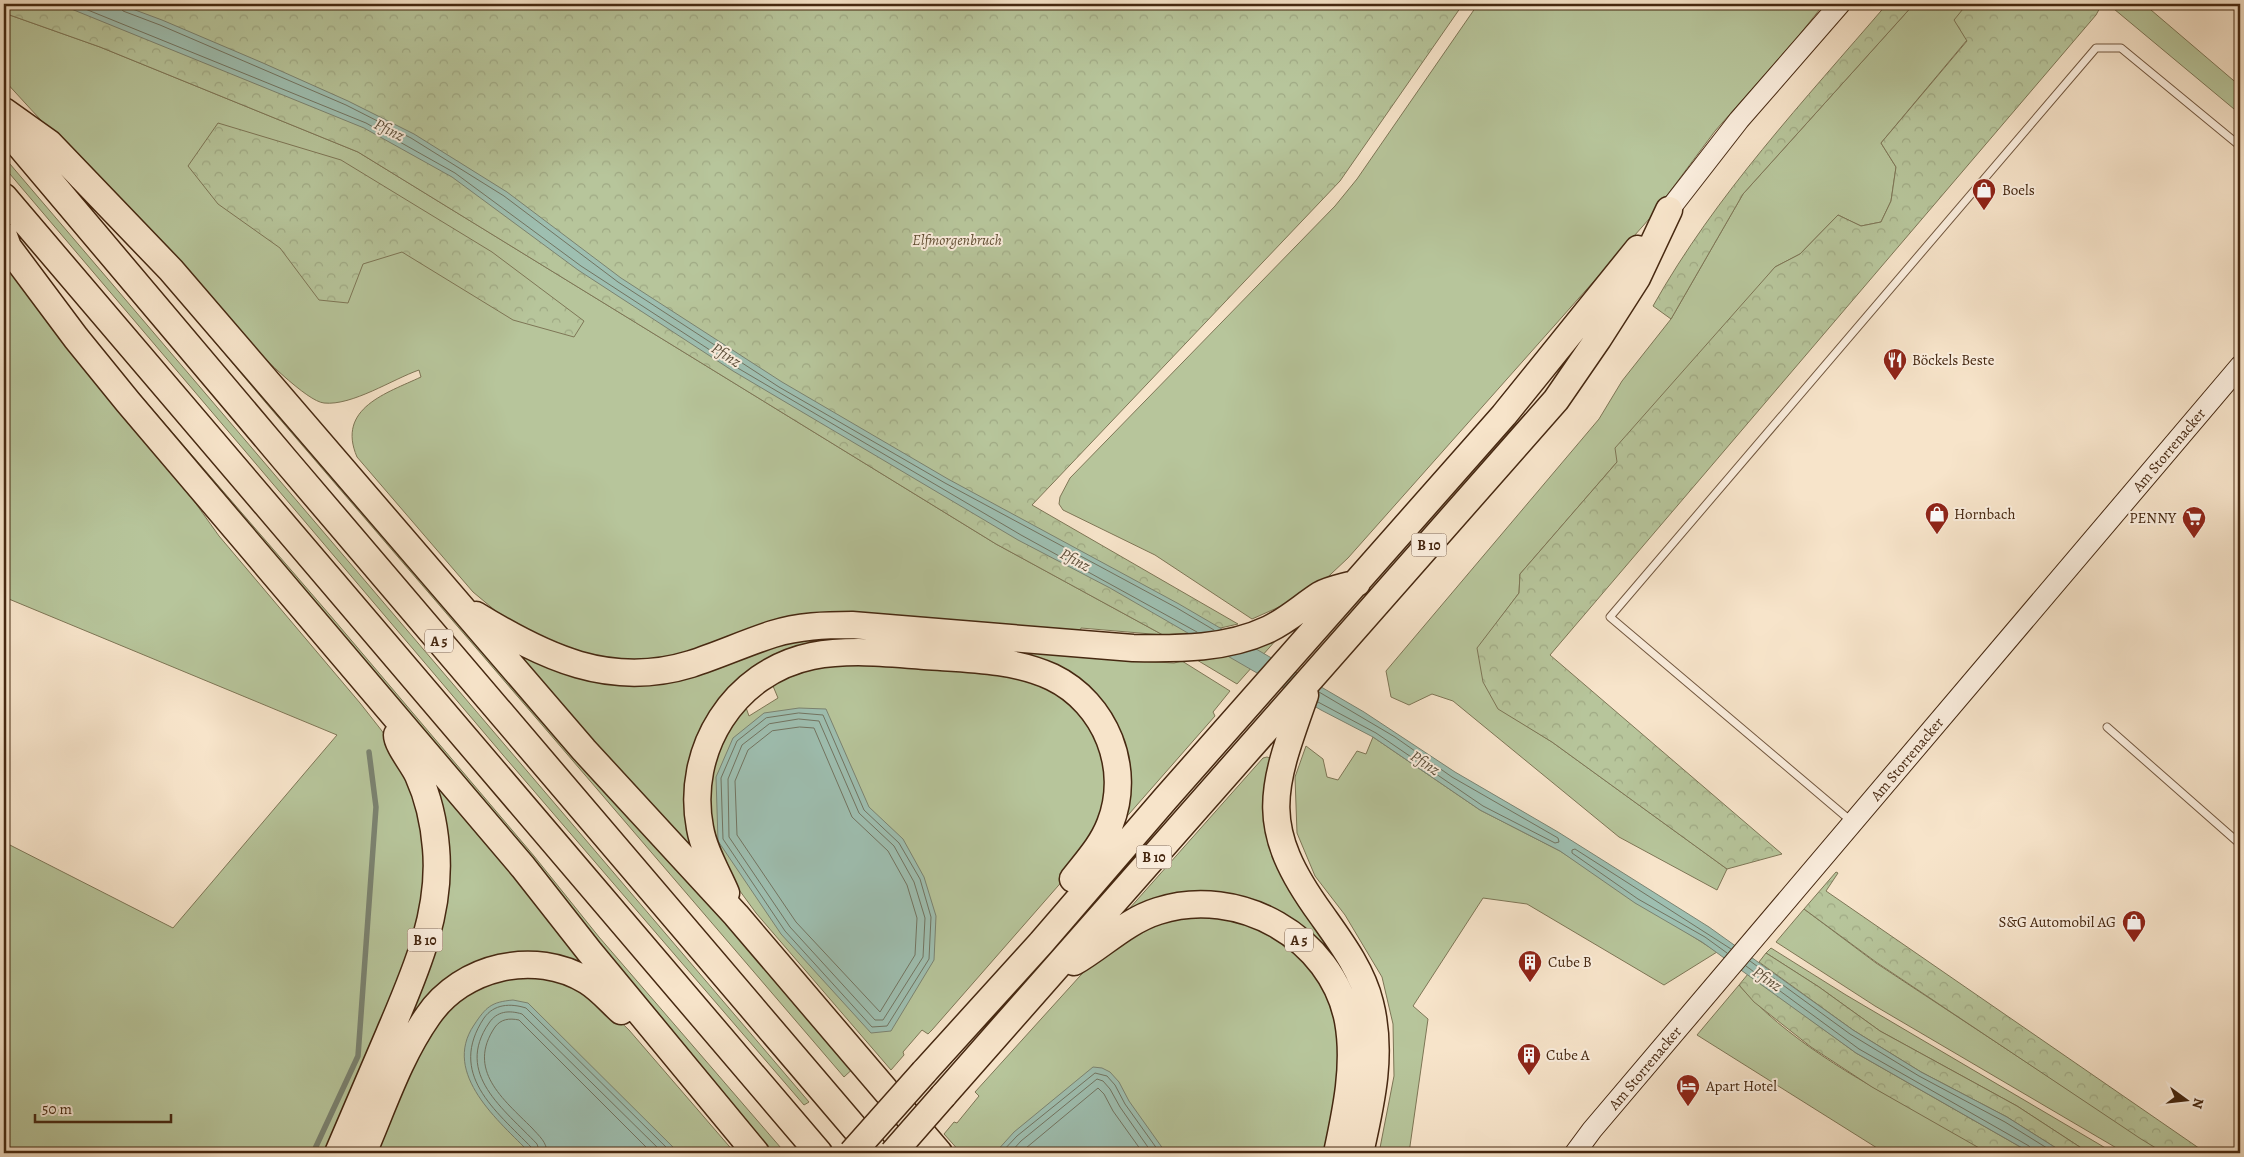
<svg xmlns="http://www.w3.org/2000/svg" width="2244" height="1157" font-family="Alegreya,serif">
  <defs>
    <pattern id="forest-crowns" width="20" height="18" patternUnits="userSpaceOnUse" patternTransform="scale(1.25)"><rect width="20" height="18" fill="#b7c59b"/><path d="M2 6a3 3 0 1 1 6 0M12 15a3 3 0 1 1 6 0" fill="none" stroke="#9fa984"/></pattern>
  </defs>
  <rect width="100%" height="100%" fill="#f7e4ca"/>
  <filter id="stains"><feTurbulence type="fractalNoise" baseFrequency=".004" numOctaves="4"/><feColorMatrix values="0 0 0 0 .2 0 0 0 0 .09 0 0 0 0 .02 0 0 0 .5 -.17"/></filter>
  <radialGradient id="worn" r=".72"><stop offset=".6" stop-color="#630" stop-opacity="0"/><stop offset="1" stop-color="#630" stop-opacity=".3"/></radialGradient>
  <path fill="#b7c59b" stroke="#7e7656" d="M1478,4h346l-28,35 -81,92 -65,87 -302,340 -33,31 -33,22 -3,-4 -27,12 -97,-64 -92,-45 -4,-6 1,-7 10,-19 265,-272 22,-27z
    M1914,4h53l-12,16 12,20 -86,103 15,24 -5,34 -10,21 -20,4 -23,-11 -38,39 -25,13 -158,195 -97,112 -1,19 -41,55 20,60 54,34 175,127 -10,21 -98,-53 -166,-136 -21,-7 -23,11 -18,-8 -5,-26 213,-252 23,-38 49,-62 72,-125z
    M2108,4h36l96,82v28z
    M4,13l96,34 258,105 638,392 167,91 -82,-7 -1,4 -75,-5 -289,18 -73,20 -92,-18 -54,-35 -24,-20 -116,-135c-21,-49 30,-64 64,-80l-2,-7c-26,9 -67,36 -95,33 -33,-3 -178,-172 -209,-205 -37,-39 -75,-78 -111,-118z
    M4,157l805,945 -5,3 -301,-350 -499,-588z
    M4,259l163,204 52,73 141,167 22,28 20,32 15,32 11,61 -6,64 -94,233h-324v-311l169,86 164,-193 -333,-138z
    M183,304l674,761 -13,12 -578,-674z
    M97,345l232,269 205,242 65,81 182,211 -3,5h-13z
    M832,633l288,27 54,3 8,-2 48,30 -17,21 2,4 -93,106 1,-10 -47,-131 -241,-39 -120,68 -15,146 -88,-89 -108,-128 63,33 193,-23z
    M1277,639l-40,45 -40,-24 36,-6z
    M825,663l133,3 84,15 45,36 21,48 -6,55 -37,58 -133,152 -4,4 -6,-4 -19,22 1,3 -13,15 -135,-157 -19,-26 -16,-29 -13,-51 5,-51 31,-54 5,14 29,-18 -5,-12 -10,-1z
    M1373,737l107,73 80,41 157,101 -53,33 -137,-81 -44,-6 -70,108 15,13 -19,134h-30l15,-77 -1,-52 -11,-47 -37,-62 -30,-39 -18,-43 -2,-56 11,-31 17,13 4,18 11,3 19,-29 9,3z
    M1267,757l5,2 -4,35 92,201v49l-82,-131 -157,5 142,-160z
    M423,767l171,205 -59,-18 -129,77 4,-23 18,-49z
    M1804,909l72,54 288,190h-39l-250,-147 -99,-64z
    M1225,915l58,23 41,47 17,59 -14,109h-366l-17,-19 10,-12 3,1 22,-27 -4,-4 124,-137 62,-35z
    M1771,948l75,47 268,158h-25l-72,-47 -137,-75 -61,-44 -53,-34z
    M517,975l47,6 38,23 27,26 106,123h-361l33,-76 31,-57 38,-33z
    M1739,985c46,53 116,93 177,126 23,14 52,25 72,42h-103l-188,-118z"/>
  <path fill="url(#forest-crowns)" stroke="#7e7656" d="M4,4h1459l-123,177 -308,324 206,119 -35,8 -40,3 -167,-91 -638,-392 -258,-105 -96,-34z
    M1887,4h27l-171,190 -72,125 -18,-13c63,-112 151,-205 234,-302z
    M1967,4h135l-6,11 -546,640 232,199 -55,15 -175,-127 -54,-33 -15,-27 -6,-34 42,-55 1,-19 97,-112 -2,-14 160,-181 25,-13 38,-39 23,11 20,-4 10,-21 5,-34 -15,-24 86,-102 -13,-21z
    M218,123l123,37 151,92 92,69 -10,16 -61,-17 -111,-68 -39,12 -15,39 -29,-3 -39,-52 -62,-44 -30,-38z
    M1836,872l2,1 -12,18 380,262h-42l-23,-14 -265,-177 -72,-53z
    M1766,953l53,34 61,44 137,75 72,47h-25l-57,-36 -86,-45 -68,-42 -94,-68z
    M1748,974l108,79 175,100h-43l-116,-66 -61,-40 -57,-45 -15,-17z"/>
  <path fill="#9ebfb1" stroke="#7b8371" d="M59,4h60l43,16 101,43 85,38 66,33 93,58 114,86 161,104 166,97 231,125 185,108 91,60 103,60 151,95 144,103 68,42 86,45 57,36h-33l-175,-100 -154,-111 -67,-39 -75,-52 -80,-41 -107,-73 -52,-27 -211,-122 -92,-48 -285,-169 -155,-101 -126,-93 -88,-49z
    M799,708l27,1 43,98 34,32 21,38 12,39 -2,44 -43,71 -20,2 -90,-99 -63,-93 -2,-64 17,-39 31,-25z
    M513,1000l15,3 151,150h-149c-30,-31 -89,-79 -56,-128 12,-18 17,-23 39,-25z
    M1093,1067l9,1 8,4 9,10 10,19 37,52h-171l19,-21z"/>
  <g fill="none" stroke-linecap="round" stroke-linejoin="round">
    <path stroke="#727461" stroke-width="1" d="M73,4l293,119 89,50 126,93 155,101 285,168 176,97
      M119,4l4,7 37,14 186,80 65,33 93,58 114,86 161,105 166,96 232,125 37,22
      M1318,702l58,31 107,73 72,37 4,-1 -1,-4 -106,-61 -57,-40 -76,-45
      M799,713l24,2 41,95 35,33 21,36 11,38 -2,42 -42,67 -15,1 -87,-96 -62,-92 -2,-61 16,-37 29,-23z
      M799,719l20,2 40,92 35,33 20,36 11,36 -2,39 -40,63h-8l-85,-93 -61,-90 -1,-58 14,-34 27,-21z
      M800,727l14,1 38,89 36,34 19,34 10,33 -2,37 -35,57 -84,-90 -59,-87 -2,-54 13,-31 24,-19z
      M1727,953l-22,-16 -67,-38 -66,-46v-3l3,-1 156,100
      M1750,961l100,73 69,42 86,46 50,31
      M1746,966l113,83 170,97 5,7
      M534,1153l-2,-5c-37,-38 -85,-74 -48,-130 10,-14 26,-15 42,-10l146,145
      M540,1153l-3,-9c-33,-35 -83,-70 -48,-121 8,-12 20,-13 33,-9l141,139
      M547,1153c0,-11 -8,-17 -15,-25 -29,-29 -66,-58 -37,-101 6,-8 14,-9 24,-7l133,133
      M1001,1153l16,-17 78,-63 12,3 8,9 10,19 35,49
      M1010,1153l11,-12 76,-62 6,2 7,8 10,18 32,46
      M1020,1153l78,-65 6,6 9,17 30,42"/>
    <path stroke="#7b8371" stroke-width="5.5" d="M313,1153l45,-97 18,-249 -7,-55"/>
    <g stroke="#72573f" stroke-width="9">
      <path id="lane" d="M2107,727l133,117
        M1851,821l-241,-204 486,-569h25l119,98"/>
    </g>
    <g stroke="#462811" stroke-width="22">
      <path id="secondary" d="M1669,210l70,-90 101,-116
        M1575,1153l17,-23 648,-764"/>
    </g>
    <g stroke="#462811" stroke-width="29">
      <path id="highway" d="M4,111l45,32 122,127 413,480 152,165 203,238
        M4,127l282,334 590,692
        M4,197l815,956
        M4,236l4,11 68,91 52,64 395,465 66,84 167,202
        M476,615c68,42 134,74 215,49 28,-9 54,-21 82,-30 26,-8 52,-9 79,-9l281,23c46,1 94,1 136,-19 19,-9 34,-23 51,-34 10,-6 25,-8 37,-12
        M1305,695c-34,95 -48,131 16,219 19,27 41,56 49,89 13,51 1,101 -10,150
        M726,893c-9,-21 -22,-42 -26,-65 -15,-78 34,-156 112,-172 37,-7 76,-3 113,0 43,3 88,3 127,21 54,26 80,92 58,147 -8,21 -23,37 -37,55
        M1074,962c28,-16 52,-41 84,-51 80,-26 174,26 190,110 8,44 -2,90 -11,132
        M924,1072l117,-129 125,-145 338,-383 134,-166
        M943,1096l613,-696 42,-61 39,-61 32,-68
        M338,1153c17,-39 34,-79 51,-119 25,-59 53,-120 47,-186 -2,-25 -8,-51 -18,-73 -5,-11 -21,-30 -21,-40
        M363,1153c20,-46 36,-96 65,-137 34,-50 107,-67 159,-35 13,8 23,20 34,30"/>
    </g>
    <use href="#lane" stroke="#faeddd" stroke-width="7"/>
    <use href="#secondary" stroke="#faeddd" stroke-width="20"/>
    <use href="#highway" stroke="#f7e4ca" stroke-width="26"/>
    <g stroke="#462811" stroke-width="29" stroke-linecap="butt">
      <path id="highway-bridge" d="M852,1153l72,-81
        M893,1153l50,-57"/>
    </g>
    <use href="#highway-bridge" stroke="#f7e4ca" stroke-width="26"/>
  </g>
  <defs>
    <g id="shop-pin" transform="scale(1.25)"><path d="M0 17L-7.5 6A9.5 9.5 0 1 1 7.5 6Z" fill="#8f2418" stroke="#faeddd"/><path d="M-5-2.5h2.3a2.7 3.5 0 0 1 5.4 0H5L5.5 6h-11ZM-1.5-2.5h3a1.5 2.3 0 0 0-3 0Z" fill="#fff"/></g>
    <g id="restaurant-pin" transform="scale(1.25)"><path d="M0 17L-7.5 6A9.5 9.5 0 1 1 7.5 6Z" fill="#8f2418" stroke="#faeddd"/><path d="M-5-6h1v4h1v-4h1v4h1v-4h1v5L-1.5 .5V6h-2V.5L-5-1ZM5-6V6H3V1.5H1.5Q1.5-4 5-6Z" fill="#fff"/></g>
    <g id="supermarket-pin" transform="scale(1.25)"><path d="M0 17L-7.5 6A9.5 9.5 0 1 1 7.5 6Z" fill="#8f2418" stroke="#faeddd"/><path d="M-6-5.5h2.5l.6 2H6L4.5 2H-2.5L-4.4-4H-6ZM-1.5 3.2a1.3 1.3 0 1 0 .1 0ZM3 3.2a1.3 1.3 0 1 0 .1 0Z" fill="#fff"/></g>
    <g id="building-pin" transform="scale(1.25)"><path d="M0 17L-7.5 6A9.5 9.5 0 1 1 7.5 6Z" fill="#8f2418" stroke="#faeddd"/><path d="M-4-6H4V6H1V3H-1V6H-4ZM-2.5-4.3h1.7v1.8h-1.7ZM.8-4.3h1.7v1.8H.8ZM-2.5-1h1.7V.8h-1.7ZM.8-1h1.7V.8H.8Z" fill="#fff"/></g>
    <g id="hotel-pin" transform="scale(1.25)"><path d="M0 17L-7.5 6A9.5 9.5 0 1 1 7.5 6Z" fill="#8f2418" stroke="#faeddd"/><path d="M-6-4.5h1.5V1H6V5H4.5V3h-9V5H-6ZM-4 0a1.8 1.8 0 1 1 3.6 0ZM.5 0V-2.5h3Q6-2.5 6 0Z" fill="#fff"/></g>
  </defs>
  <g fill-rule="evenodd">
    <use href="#shop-pin" x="1984" y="190"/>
    <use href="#restaurant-pin" x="1895" y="360"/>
    <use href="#shop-pin" x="1937" y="514"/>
    <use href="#supermarket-pin" x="2194" y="518"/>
    <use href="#shop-pin" x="2134" y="922"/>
    <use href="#building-pin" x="1530" y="962"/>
    <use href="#building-pin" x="1529" y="1055"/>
    <use href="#hotel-pin" x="1688" y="1086"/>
  </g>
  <g text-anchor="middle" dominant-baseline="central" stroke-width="4" stroke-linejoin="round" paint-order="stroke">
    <g fill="#faeddd" stroke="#7c634e" stroke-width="1">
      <rect x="1411.5" y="533.5" width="35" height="23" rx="4"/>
      <rect x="425" y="629.5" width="28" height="23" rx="4"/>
      <rect x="1136.5" y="845.5" width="35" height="23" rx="4"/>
      <rect x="407.5" y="928.5" width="35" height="23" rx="4"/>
      <rect x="1285" y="928.5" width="28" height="23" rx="4"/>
    </g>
    <g font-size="14" font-weight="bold" fill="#462811">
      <text x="1429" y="545">B 10</text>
      <text x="439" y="641">A 5</text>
      <text x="1154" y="857">B 10</text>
      <text x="425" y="940">B 10</text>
      <text x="1299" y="940">A 5</text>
    </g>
    <g font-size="15" fill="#462811" stroke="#faeddd" text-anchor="start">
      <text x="2002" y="190">Boels</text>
      <text x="1912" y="360">Böckels Beste</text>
      <text x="1954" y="514">Hornbach</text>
      <text x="2176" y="518" text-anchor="end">PENNY</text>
      <text x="2116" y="922" text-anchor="end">S&amp;G Automobil AG</text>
      <text x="1548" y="962">Cube B</text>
      <text x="1546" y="1055">Cube A</text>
      <text x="1706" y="1086">Apart Hotel</text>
    </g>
    <g font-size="15" font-style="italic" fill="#624f34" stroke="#faeddd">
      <text x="957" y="240">Elfmorgenbruch</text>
    </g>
    <g font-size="15" fill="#462811" stroke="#faeddd">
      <text transform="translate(2169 450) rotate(-50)">Am Storrenacker</text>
      <text transform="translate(1907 759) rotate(-50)">Am Storrenacker</text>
      <text transform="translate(1645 1068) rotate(-50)">Am Storrenacker</text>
    </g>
    <g font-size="16" font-style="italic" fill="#5c4e39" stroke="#faeddd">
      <text transform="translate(389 130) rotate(27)">Pfinz</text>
      <text transform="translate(726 355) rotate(33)">Pfinz</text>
      <text transform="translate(1075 560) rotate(28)">Pfinz</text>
      <text transform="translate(1425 763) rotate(34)">Pfinz</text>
      <text transform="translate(1767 979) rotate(35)">Pfinz</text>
    </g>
  </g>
  <rect width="2244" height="1157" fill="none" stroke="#f7e4ca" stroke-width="20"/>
  <rect x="5" y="5" width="2234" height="1147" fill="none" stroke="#462811" stroke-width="2.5"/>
  <rect x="10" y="10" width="2224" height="1137" fill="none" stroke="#462811"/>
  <g transform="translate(2186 1100) rotate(105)" stroke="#faeddd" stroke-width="4" paint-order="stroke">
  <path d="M0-4L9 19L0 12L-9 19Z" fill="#462811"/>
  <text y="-8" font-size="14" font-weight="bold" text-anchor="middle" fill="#462811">N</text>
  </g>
  <path d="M35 1114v8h136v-8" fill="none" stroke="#462811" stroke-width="2.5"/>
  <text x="42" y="1114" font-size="15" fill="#462811" stroke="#faeddd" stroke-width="4" paint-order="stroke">50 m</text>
  <rect width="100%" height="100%" filter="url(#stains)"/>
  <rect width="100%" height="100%" fill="url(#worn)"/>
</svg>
